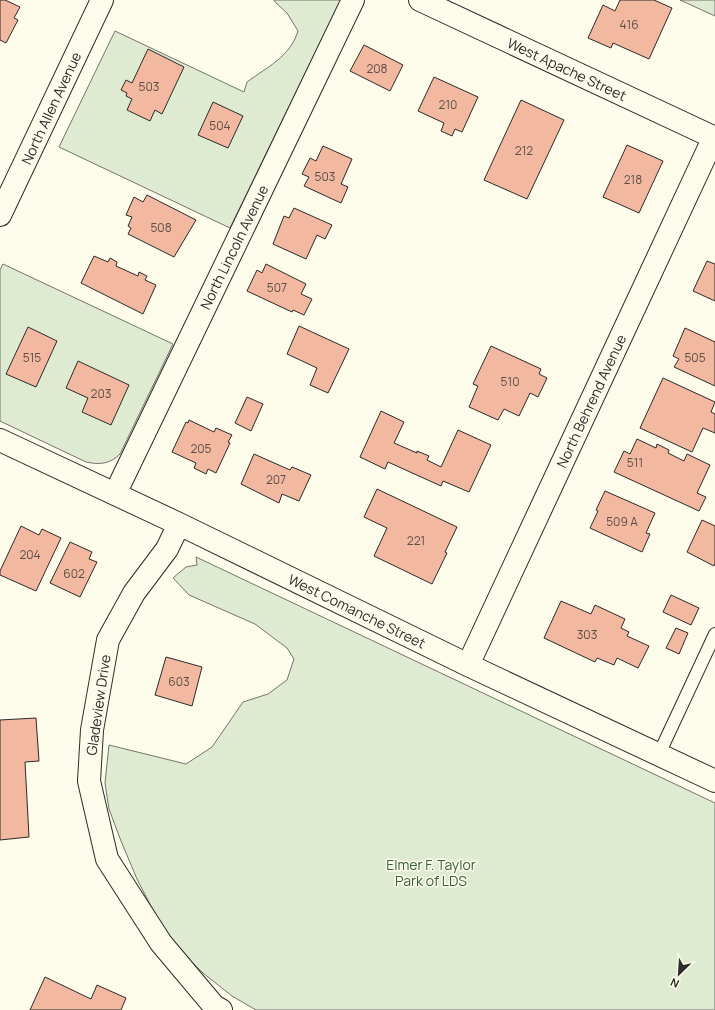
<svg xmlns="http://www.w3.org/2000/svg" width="715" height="1010" font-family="Manrope,sans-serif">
  <rect width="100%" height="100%" fill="#fdfbea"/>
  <path fill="#deebd1" stroke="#74746e" d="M274,0h67l-111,228 -171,-81 56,-116 129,61 3,-10c20,-15 43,-25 51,-51l-11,-18 -12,-11z
    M680,0h35v16z
    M3,264l170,80 -53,110c-10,10 -20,11 -34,8l-86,-41v-151z
    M196,557l519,246v207h-459l-24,-14 -29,-23 -26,-25 -23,-36 -17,-33 -16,-38 -12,-32 -4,-26 4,-38 77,19 26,-17 31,-45 25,-8 19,-14 7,-21 -7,-11 -32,-24 -66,-29 -16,-17 13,-11 11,-2z"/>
  <path fill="#f2b8a0" stroke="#2b2b2b" d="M0,0h5l15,7 -6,11 4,2 -12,23 -6,-3z
    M620,0h34l18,8 -23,51 -36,-16 -2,5 -23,-10 15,-33 12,6z
    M364,45l39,20 -13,26 -40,-20z
    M148,49l36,18 -22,47 -7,-4 -5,11 -23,-11 5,-11 -6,-3 1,-3 -6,-3 5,-10 6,3z
    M434,77l44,20 -16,35 -7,-3 -3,7 -11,-5 3,-8 -26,-12z
    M521,100l43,20 -37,79 -43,-19z
    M213,102l30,14 -15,32 -30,-13z
    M627,145l36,16 -24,52 -36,-16z
    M323,146l29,13 -11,25 7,3 -7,16 -37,-17 5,-9 -7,-3 8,-16 6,3z
    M147,195l49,25 -22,37 -46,-23 3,-6 -3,-2 4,-9 -6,-2 8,-18 9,5z
    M294,208l38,17 -7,14 -8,-4 -11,24 -33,-15 11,-28 5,2z
    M94,256l14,6 2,-4 7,4 -1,4 22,10 1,-4 8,4 -2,4 11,5 -13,29 -62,-31z
    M707,261l8,3v37l-22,-10z
    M266,264l40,20 -5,10 11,5 -8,16 -11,-5 -1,2 -45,-21 10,-21 5,3z
    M299,326l50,23 -21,44 -18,-8 7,-17 -30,-14z
    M28,327l29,14 -21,46 -30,-13z
    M685,328l30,14v-1v45l-41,-19 5,-8 -6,-3z
    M491,346l50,23 -2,5 8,4 -9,19 -8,-4 -11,23 -15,-7 -6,11 -29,-13 9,-21 -5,-2z
    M78,361l51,24 -18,40 -29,-13 6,-14 -22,-10z
    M663,378l52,24 -4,10 4,2v19l-12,-5 -11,24 -52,-24z
    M247,397l16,7 -12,27 -16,-8z
    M381,411l23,11 -10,21 23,10v-2l12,5 -2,4 14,7 17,-37 33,15 -22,47 -26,-11 -2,5 -53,-24 -3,7 -25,-12z
    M189,420l25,12 2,-4 16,7 -4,7 2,1 -14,30 -8,-4 -2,5 -12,-6 2,-5 -24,-11 14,-30 2,1z
    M637,439l19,9 1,-4 12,6 -1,3 16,8 3,-7 23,11 -13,28 9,4 -7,14 -85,-39 10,-21 6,3z
    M254,454l36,16 2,-3 19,8 -12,26 -17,-7 -3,9 -38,-19z
    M377,489l80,38 -12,25 2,1 -15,31 -58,-28 13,-28 -23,-11z
    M605,491l50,22 -9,20 4,1 -8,18 -52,-24 8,-17 -2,-1z
    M702,520l13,6v37l-1,3 -27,-14z
    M21,526l18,9 3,-6 19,9 -25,53 -36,-16v-4z
    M70,542l22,10 -3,7 8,3 -17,35 -30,-14z
    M671,595l28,13 -8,17 -28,-13z
    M561,601l30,13 4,-9 30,14 -4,9 8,4 -2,4 22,10 -11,22 -21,-10 -3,7 -17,-7 -2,4 -51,-24z
    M676,628l12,5 -9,21 -13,-6z
    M166,657l36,10 -10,39 -37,-11z
    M36,718l3,43 -14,1 4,75 -29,3v-120z
    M45,977l46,22 6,-14 29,13 -5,12h-91z"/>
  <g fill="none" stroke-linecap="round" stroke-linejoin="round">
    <g stroke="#2b2b2b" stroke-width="14">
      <path id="service" d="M659,754l56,-120"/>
    </g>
    <g stroke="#2b2b2b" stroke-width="24">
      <path id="minor" d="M0,215l102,-215
        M0,440l179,84 289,141 247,116
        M115,494l238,-494
        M179,524l-12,25 -33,44 -26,47 -16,90 -3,51 18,78 54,84 53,63 7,4
        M468,665l246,-528"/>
    </g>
    <g stroke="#2b2b2b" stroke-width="24">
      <path id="secondary" d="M420,0l295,138"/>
    </g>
    <use href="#service" stroke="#fdfbea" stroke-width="12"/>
    <use href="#minor" stroke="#fdfbea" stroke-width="22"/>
    <use href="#secondary" stroke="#fdfbea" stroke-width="22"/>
  </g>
  <g text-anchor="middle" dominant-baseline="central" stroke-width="3" stroke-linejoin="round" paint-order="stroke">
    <g font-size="12" fill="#5d4e48">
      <text x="629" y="24">416</text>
      <text x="377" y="68">208</text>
      <text x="149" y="86">503</text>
      <text x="448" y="104">210</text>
      <text x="220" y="125">504</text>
      <text x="524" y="150">212</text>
      <text x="325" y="176">503</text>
      <text x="633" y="179">218</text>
      <text x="161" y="227">508</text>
      <text x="277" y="287">507</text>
      <text x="32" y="357">515</text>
      <text x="695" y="357">505</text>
      <text x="510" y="381">510</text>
      <text x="101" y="393">203</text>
      <text x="201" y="448">205</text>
      <text x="635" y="462">511</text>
      <text x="276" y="479">207</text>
      <text x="622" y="521">509 A</text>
      <text x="416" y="540">221</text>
      <text x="30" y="554">204</text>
      <text x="74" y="573">602</text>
      <text x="587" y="634">303</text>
      <text x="179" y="681">603</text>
    </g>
    <g font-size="14" fill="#2b2b2b" stroke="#fdfbea">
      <text transform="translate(567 69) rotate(25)">West Apache Street</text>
      <text transform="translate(51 108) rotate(-65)">North Allen Avenue</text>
      <text transform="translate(234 247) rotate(-64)">North Lincoln Avenue</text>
      <text transform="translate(591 401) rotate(-65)">North Behrend Avenue</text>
      <text transform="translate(357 611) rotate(26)">West Comanche Street</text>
      <text transform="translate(98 705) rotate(-82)">Gladeview Drive</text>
    </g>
    <g font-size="14" fill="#34623c" stroke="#fdfbea">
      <text x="431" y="864">Elmer F. Taylor<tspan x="431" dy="16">Park of LDS</tspan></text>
    </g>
  </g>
  <g transform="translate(679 974) rotate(205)" stroke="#fdfbea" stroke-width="3" paint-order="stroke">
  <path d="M0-3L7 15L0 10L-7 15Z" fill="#2b2b2b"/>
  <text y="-6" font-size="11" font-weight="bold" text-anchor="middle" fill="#2b2b2b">N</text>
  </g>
</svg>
